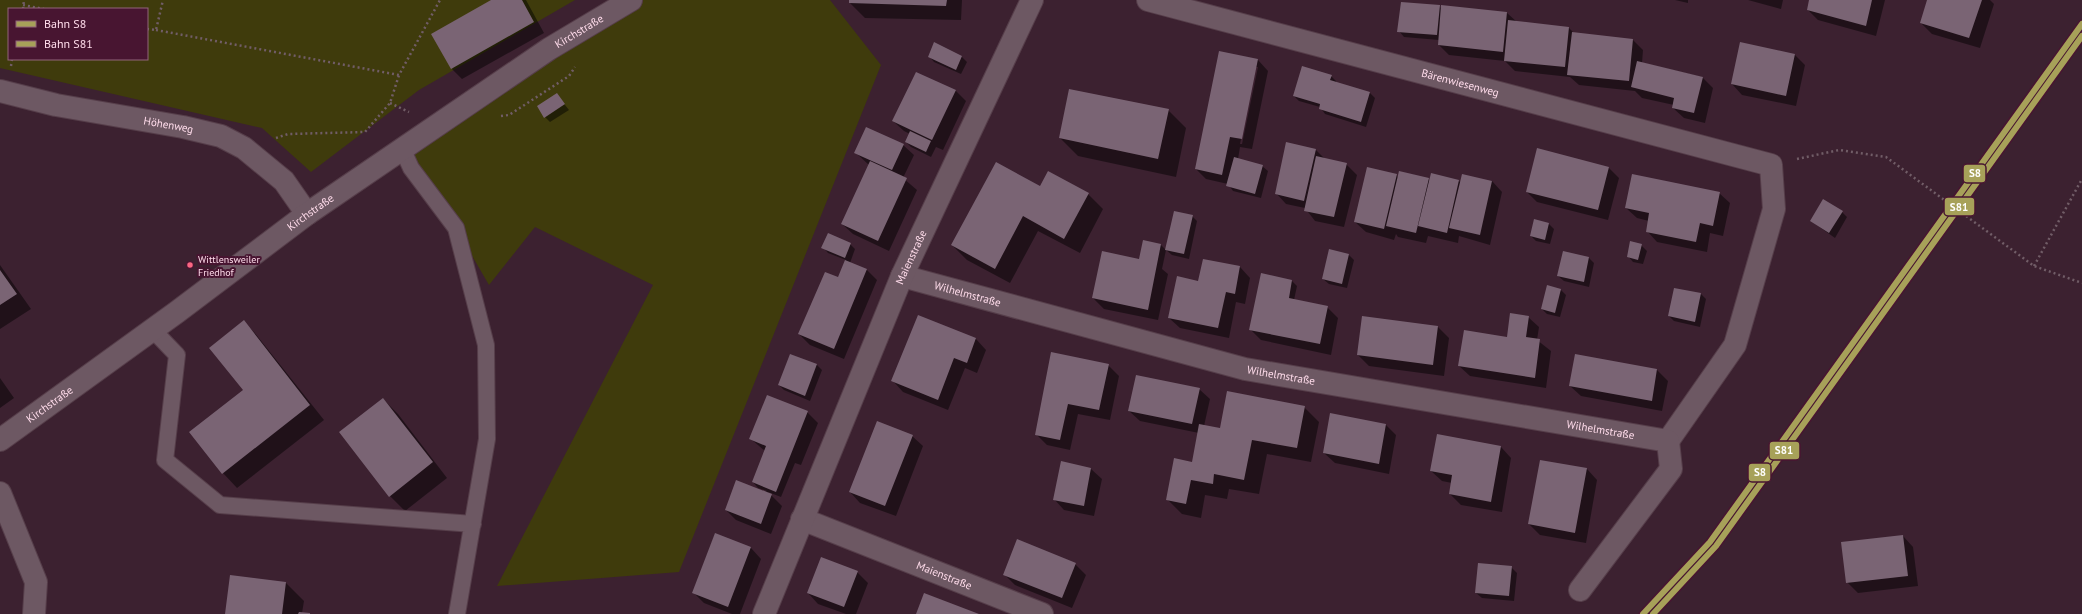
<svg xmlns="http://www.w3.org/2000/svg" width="2082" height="614" font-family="'PT Sans',sans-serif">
  <rect width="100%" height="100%" fill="#3c2130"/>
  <path fill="#3f3b0c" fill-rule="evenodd" d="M0,0h575l-156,90 -108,82 -49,-44 -262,-60zM9,9h138v50h-138z
    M631,0h199l51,65 -202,507 -182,14 156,-301 -118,-58 -46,58 -33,-57 -54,-80z"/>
  <path fill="#0007" fill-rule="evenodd" d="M493,0h33l18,33 -82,46 -10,-10z
    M850,0h112l-1,20 -96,-2 -15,-15z
    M1675,0h13v3z
    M1748,0h35l-2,9z
    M1810,0h75l-9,36 -58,-16 -10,-10z
    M1928,0h62l4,4 -14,44 -48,-14 -11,-11z
    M1439,6l3,3 65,4 10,9 52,6 6,6 58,6 10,10 -1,13 60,14 11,11 -8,35 -21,-5 -11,-10 1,-3 -32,-7 -7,-7 -56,-6 -9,-8 -55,-6 -10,-10 -56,-6 -10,-10v-5l-35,-3 -5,-6z
    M1220,52l38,8 10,11 -16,78 -12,-2 -2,12 24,7 6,5 -7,27 -28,-7 -5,-7 -22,-5 -10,-10zM1256,67h2l-16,77h-2z
    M1794,54l11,11 -9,41 -54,-11 -10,-11z
    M929,56h32l6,6 -6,12 -27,-12z
    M1331,76l5,5v2l34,10 5,5 -9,29 -41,-13 -5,-7 -21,-6 -5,-5z
    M955,90l11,11 -23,49 -7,-3 -5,10 -20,-10 -5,-5 4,-8 -6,-3 -11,-10z
    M557,95l12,15 -19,12 -5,-5z
    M1168,110l18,18 -10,49 -98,-21 -18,-18z
    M903,145l11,10 -11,23 14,12 -28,61 -36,-17 -11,-10 27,-59 -13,-12z
    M1316,150l9,9 21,5 11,11 -13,52 -29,-6 -10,-13 -19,-4 -10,-11z
    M1608,167l11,11 -11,42 -71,-18 -10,-10z
    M1431,174l30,8 31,-1 10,11 -12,53 -31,-9 -1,7 -30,-7 -2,7 -28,-6 -2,-3 -2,6 -28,-8 -11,-10 41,-47 3,3 29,1 2,2z
    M1040,187l48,7 15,15 -23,44 -42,-22 -28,52 -43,-23 -15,-15z
    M1719,193l11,10 -7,33 -13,-3 -3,19 -50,-10 -10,-11 2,-10 -12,-3 -11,-10z
    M1842,212l5,5 -12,21 -24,-17z
    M1192,216l5,5 -8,38 -17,-4 -6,-5z
    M1549,224l5,5 -4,15 -14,-3 -5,-5z
    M1144,241l17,4 5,5 -4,19 6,5 -10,46 -54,-11 -11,-11 49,-37z
    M850,244l5,5 -5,14 17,7 10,10 -33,79 -34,-14 -11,-11 39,-56 8,-18 -18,-7 -5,-6z
    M1641,245l6,6 -4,13 -10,-2 -5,-6z
    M1564,253l25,5 5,5 -5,24 -25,-6 -6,-5z
    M1348,254l6,6 -7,28 -18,-4 -6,-5z
    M0,265l31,44 -31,20z
    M1240,267l10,11 -5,26 -9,-2 -7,36 -49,-10 -11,-10z
    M1292,281l5,5 -3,14 33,7 11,11 -7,37 -70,-15 -10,-10z
    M1561,290l5,5 -6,22 -13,-3 -5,-5z
    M1701,294l5,5 -6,28 -26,-6 -5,-5z
    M918,317l58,22 10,11 -9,23 -12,-5 -17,42 -45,-18 -10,-11z
    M1363,317l75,10 11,11 -5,38 -75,-10 -11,-11z
    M1528,317l11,10 -2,13 14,11 -5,37 -76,-12 -11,-10 49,-28z
    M243,322l11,10 70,88 -87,68 -14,-15 21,-83z
    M791,355l26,10 5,5 -12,31 -26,-11 -5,-5z
    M1576,355l81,15 11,11 -6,30 -81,-15 -11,-10z
    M1108,365l11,11 -9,44 -32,-6 -8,36 -23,-5 -11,-11z
    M0,378l14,20 -14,10z
    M1199,389l11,10 -6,27 17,3 83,-22 15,15 -8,40 -44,-8 -8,40 -30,-5 -2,10 -22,-4 -4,23 -19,-4 -15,-15 26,-36 6,-30 -59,-12 -11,-10z
    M383,399l15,15 49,64 -42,33 -15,-15z
    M807,412l11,11 -17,42 -6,-2 -14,34 -13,-5 14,14 -11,28 -35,-14 -10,-10 41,-19 -9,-3 -5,-6 12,-31 -14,-12z
    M1386,425l10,10 -7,39 -54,-11 -11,-10z
    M912,436l11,10 -27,70 -36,-13 -10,-11z
    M1438,436l63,11 10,11 -9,54 -41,-7 -11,-11 2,-11 -10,-2 -11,-10z
    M1091,469l11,10 -8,37 -30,-6 -10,-11z
    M1587,469l10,11 -11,63 -46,-8 -11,-11z
    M715,534l36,14 10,11 -21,55h-8l-28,-11 -11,-11z
    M1903,536l10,11 5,39 -60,7 -11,-11z
    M1075,564l11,11 -14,33 -57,-23 -11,-11z
    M1511,567l6,6 -3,28 -32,-3 -6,-5z
    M857,572l11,11 -12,31h-10l-28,-10 -10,-11z
    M286,583l18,18 -2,12 8,1h-84z"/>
  <path fill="#7a6474" d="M491,0h31l12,22 -83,47 -20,-35z
    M849,0h98l-1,6 -97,-3z
    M1809,0h63l-6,26 -59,-16z
    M1927,0h55l-13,38 -49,-15z
    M1401,2l39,3 -3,30 -40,-3z
    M1441,5l66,7 -4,40 -65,-7z
    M1508,20l61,7 -4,40 -61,-6z
    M1572,32l61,7 -4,42 -62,-6z
    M934,42l28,14 -6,14 -28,-13z
    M1740,42l55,12 -9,42 -55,-12z
    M1219,51l39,8 -16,80 -12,-2 -8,38 -27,-6z
    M1637,61l66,16 -9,36 -22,-5 2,-10 -43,-11z
    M1302,66l30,9 -2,5 40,12 -9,30 -42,-13 1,-5 -27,-8z
    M916,72l40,18 -24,50 -40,-19z
    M1069,89l100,20 -11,50 -99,-21z
    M557,93l8,11 -21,14 -7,-12z
    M866,127l38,17 -12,26 -38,-17z
    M910,131l21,10 -5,11 -21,-10z
    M1286,142l30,7 -12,52 -29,-7z
    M1537,148l72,19 -11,43 -72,-18z
    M1316,156l31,7 -13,54 -30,-6z
    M1234,157l29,8 -8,29 -29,-8z
    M870,161l37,17 -29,63 -37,-17z
    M996,162l44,24 8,-15 41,22 -25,46 -41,-23 -28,53 -44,-24z
    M1367,167l30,7 -13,55 -30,-7z
    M1399,171l30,7 -13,55 -30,-7z
    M1431,173l28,7 -12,53 -29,-7z
    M1462,174l30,7 -12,54 -31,-7z
    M1632,174l88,18 -7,34 -13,-3 -4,19 -50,-10 3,-19 -24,-5z
    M1823,199l20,12 -14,22 -19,-12z
    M1174,211l19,4 -9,39 -19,-4z
    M1534,219l15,4 -4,17 -15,-4z
    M828,233l23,10 -6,15 -24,-10z
    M1143,240l18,4 -13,66 -56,-12 10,-47 37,8z
    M1630,241l12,3 -4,16 -11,-3z
    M1329,249l20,5 -7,30 -20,-5z
    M1563,251l26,6 -5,25 -27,-6z
    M1203,259l37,7 -5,28 -9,-2 -8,36 -50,-10 9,-42 21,5z
    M845,260l22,9 -33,80 -36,-15 27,-62 13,5z
    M0,270l17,24 -17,11z
    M1261,273l31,7 -3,18 39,8 -8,38 -71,-14z
    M1547,285l14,4 -6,24 -14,-4z
    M1674,288l27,5 -6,29 -27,-6z
    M1510,313l19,3 -3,21 14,2 -5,39 -77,-12 6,-36 43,7z
    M918,315l58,23 -9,25 -13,-5 -16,42 -47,-19z
    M1362,316l76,10 -5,39 -76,-10z
    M244,320l66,85 -88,69 -33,-42 54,-42 -34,-42z
    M1051,352l58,12 -10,46 -31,-6 -8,36 -25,-5z
    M790,354l27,10 -12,32 -27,-11z
    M1575,354l82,15 -5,32 -83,-15z
    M1136,375l64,13 -8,36 -64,-13z
    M1227,391l78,15 -8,42 -45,-8 -8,40 -30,-6 -1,10 -22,-4 -5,24 -20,-4 8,-42 18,4 7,-38 21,4z
    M767,395l41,16 -32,81 -24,-10 14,-36 -17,-7z
    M383,398l50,64 -44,35 -50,-65z
    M1330,413l56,11 -7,40 -56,-11z
    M877,421l36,14 -28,71 -36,-14z
    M1437,434l64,12 -10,56 -42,-8 3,-19 -22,-4z
    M1540,460l47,8 -12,65 -47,-9z
    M1061,461l30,7 -7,38 -31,-6z
    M736,480l36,14 -11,30 -36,-14z
    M715,533l36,14 -23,60 -36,-14z
    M1903,535l5,41 -62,7 -5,-41z
    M1017,539l59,24 -14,35 -59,-23z
    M821,557l37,14 -14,36 -37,-14z
    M1478,563l34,3 -3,30 -34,-3z
    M230,575l56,7 -4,32h-57z
    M924,593l55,21h-63z
    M299,612l11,1v1h-12z"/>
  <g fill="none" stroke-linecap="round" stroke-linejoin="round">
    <g stroke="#563e4a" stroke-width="18">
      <path id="service" d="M402,148l9,20 45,60 30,117 1,94 -30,175
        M152,329l25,26 -12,105 55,45 253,19"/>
    </g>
    <g stroke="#563e4a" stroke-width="24">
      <g id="minor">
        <path id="s1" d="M1148,0l623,165 3,44 -39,136 -67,96"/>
        <path id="s2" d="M0,91l56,14 127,22 38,9 23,12 40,33 23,33"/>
        <path id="s3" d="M902,276l343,93 423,72 3,28 -91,121"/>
        <path d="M0,493l36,89 -2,32"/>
        <path id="s4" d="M802,519l240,95"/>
        <path id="s5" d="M764,614l138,-338 130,-276"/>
      </g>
    </g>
    <g stroke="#563e4a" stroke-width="24">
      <g id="tertiary">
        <path id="s6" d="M0,440l177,-128 130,-98 242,-165 82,-49"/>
      </g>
    </g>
    <path stroke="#715d67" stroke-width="2.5" stroke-dasharray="2 3" stroke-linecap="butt" d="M23,5l21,4
      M23,9l1,-9
      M147,29l9,1 7,-30
      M156,30l243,45 41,-75
      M11,66l1,-7
      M390,103l19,9
      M501,116l8,-1 60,-39 6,-9
      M276,138l12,-4 77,-2 25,-29 9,-28
      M1797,159l42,-9 47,7 148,109 48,17
      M2034,266l48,-87"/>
    <use href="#service" stroke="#6d5863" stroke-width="16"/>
    <use href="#minor" stroke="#6d5863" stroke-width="22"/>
    <use href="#tertiary" stroke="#6d5863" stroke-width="22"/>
    <g stroke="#481531" stroke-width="9">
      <path id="rail-1" d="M1643,614l67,-72 372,-518"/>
    </g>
    <g stroke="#481531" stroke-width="9">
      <path id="rail-2" d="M1653,614l63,-68 366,-510"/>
    </g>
    <use href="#rail-1" stroke="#a7a159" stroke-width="6"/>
    <use href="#rail-2" stroke="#a7a159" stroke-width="6"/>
  </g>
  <circle fill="#fa6682" stroke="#481531" stroke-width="1.5" cx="190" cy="265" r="3.5"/>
  <g text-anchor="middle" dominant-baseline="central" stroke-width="4" stroke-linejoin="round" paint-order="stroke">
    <g font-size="10" fill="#ffdceb" stroke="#481531" text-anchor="start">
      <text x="198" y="259">Wittlensweiler<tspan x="198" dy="13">Friedhof</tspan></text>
    </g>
    <g font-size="11" fill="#ffdceb" stroke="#481531">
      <text stroke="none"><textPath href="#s6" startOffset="709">Kirchstraße</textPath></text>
      <text stroke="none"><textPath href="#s1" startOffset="323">Bärenwiesenweg</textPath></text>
      <text stroke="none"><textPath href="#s2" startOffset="172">Höhenweg</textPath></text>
      <text stroke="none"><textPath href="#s6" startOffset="385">Kirchstraße</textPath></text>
      <text stroke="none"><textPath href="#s5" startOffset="386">Maienstraße</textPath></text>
      <text stroke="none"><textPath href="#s3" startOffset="68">Wilhelmstraße</textPath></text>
      <text stroke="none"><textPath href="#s3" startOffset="392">Wilhelmstraße</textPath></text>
      <text stroke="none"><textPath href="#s6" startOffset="61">Kirchstraße</textPath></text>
      <text stroke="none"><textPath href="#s3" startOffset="716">Wilhelmstraße</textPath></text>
      <text stroke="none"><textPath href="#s4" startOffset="153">Maienstraße</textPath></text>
    </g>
  </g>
  <g stroke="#481531" stroke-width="1.5">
    <rect x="1963" y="164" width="23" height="19" rx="4" fill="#a7a159"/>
    <rect x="1944" y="197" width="31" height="19" rx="4" fill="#a7a159"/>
    <rect x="1769" y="441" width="31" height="19" rx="4" fill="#a7a159"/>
    <rect x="1748" y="463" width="23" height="19" rx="4" fill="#a7a159"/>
  </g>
  <g font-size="11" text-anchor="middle" font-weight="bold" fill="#fff">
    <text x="1975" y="177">S8</text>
    <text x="1959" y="211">S81</text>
    <text x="1784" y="454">S81</text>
    <text x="1760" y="476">S8</text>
  </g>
  <rect x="8" y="8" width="140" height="52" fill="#481531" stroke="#91657b"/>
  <rect x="16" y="21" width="20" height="6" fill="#a7a159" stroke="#91657b"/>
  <text x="44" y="28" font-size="12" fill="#ffdceb">Bahn S8</text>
  <rect x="16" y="41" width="20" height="6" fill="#a7a159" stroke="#91657b"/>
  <text x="44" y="48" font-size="12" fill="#ffdceb">Bahn S81</text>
</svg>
